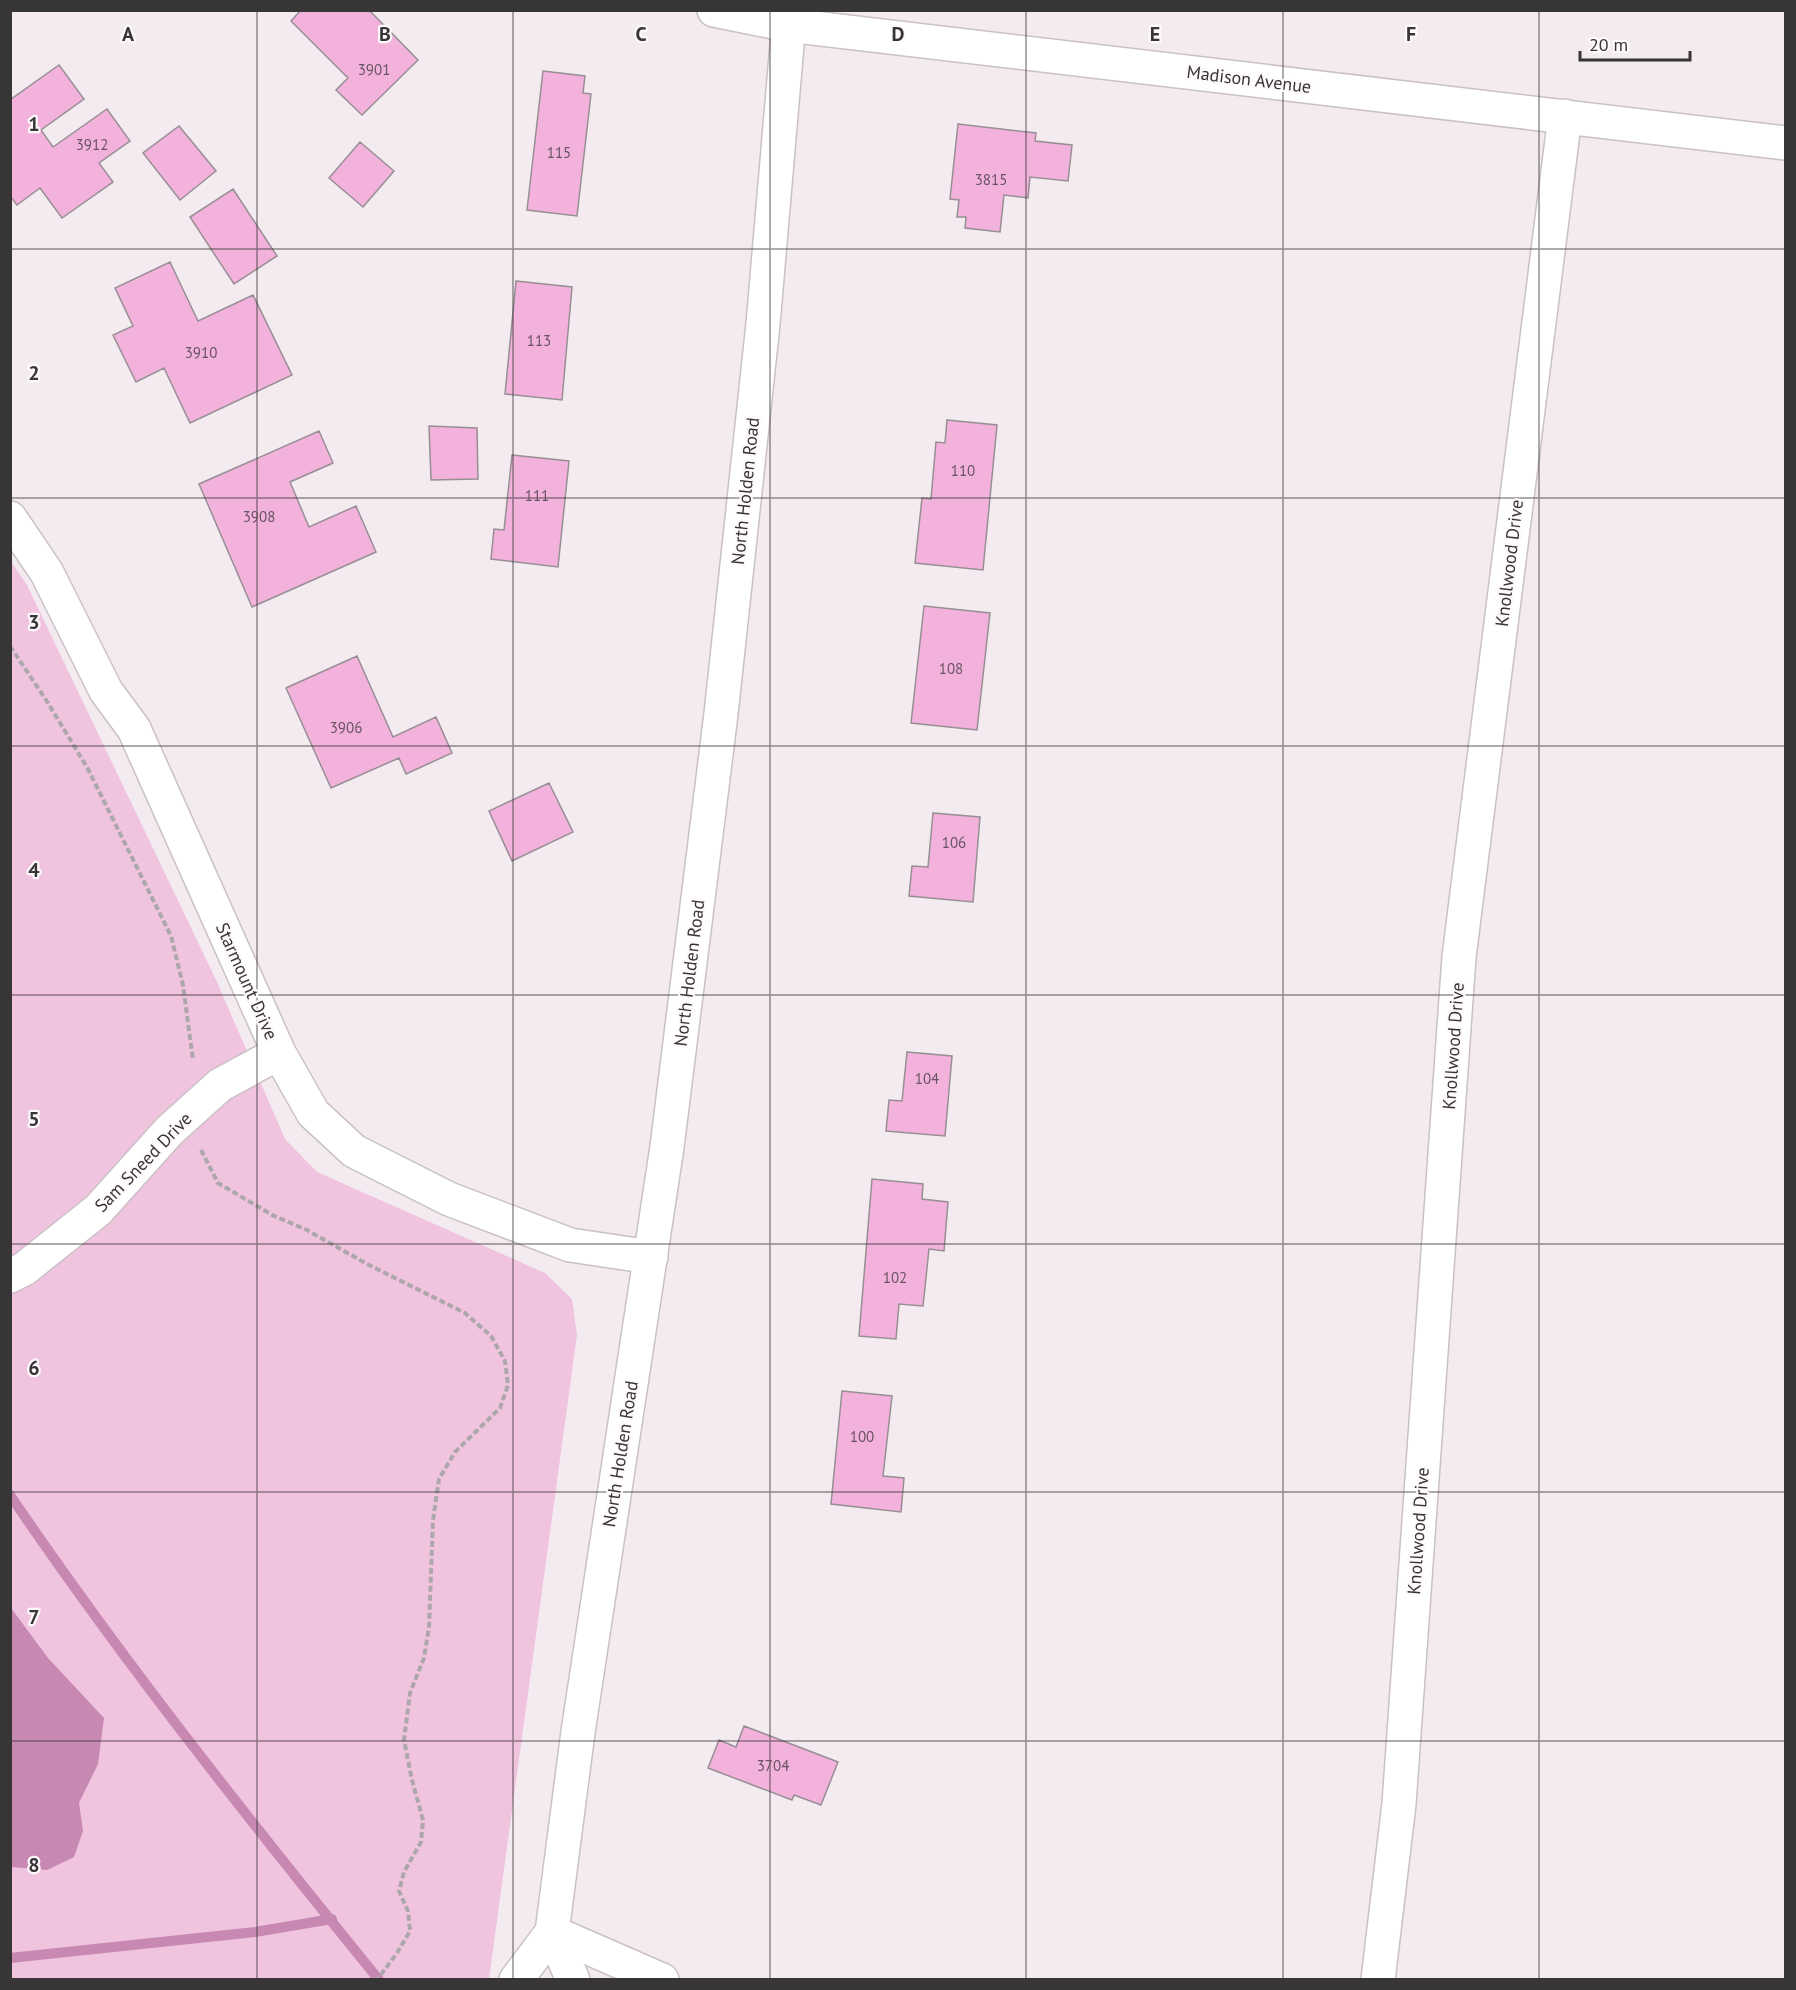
<svg xmlns="http://www.w3.org/2000/svg" width="1796" height="1990" font-family="'PT Sans',sans-serif">
  <rect width="100%" height="100%" fill="#f3ebf0"/>
  <path fill="#f0c3df" d="M10,560l17,25 190,397 68,157 32,33 228,101 27,26 5,36 -88,644h-478z"/>
  <path fill="#c789b2" d="M11,1608l37,50 56,60 -6,46 -19,39 4,28 -9,26 -27,13 -36,-3z"/>
  <g fill="none" stroke-linecap="round" stroke-linejoin="round">
    <path stroke="#c789b2" stroke-width="10" d="M10,1495c114,168 241,327 369,485
      M10,1958l245,-26 77,-13"/>
  </g>
  <path fill="#f3b2dc" stroke="#978f94" stroke-width="1.5" d="M301,10h68l49,50 -56,55 -26,-25 12,-12 -57,-57z
    M59,65l25,34 -43,31 12,17 54,-38 23,32 -31,22 14,19 -51,36 -22,-30 -23,17 -7,-9v-96z
    M543,71l42,5 -2,17 8,1 -14,122 -50,-6z
    M958,124l78,9 -1,8 37,4 -4,36 -38,-4 -2,21 -24,-3 -4,37 -35,-4 1,-11h-9l2,-17 -9,-1z
    M179,126l37,45 -36,29 -37,-47z
    M360,142l34,29 -31,36 -34,-29z
    M233,189l44,67 -43,28 -44,-67z
    M170,262l28,59 55,-26 39,80 -102,48 -26,-55 -28,14 -23,-47 20,-9 -18,-38z
    M516,281l56,6 -10,113 -57,-6z
    M947,420l50,5 -14,145 -68,-7 7,-65 9,1 5,-57 9,1z
    M429,426l48,2 1,51 -47,1z
    M319,431l14,32 -43,19 19,45 47,-21 20,46 -124,55 -53,-123z
    M512,455l57,6 -11,106 -67,-8 3,-30 10,1z
    M924,606l66,7 -13,117 -66,-7z
    M357,656l36,81 43,-20 16,36 -46,21 -7,-16 -68,30 -45,-100z
    M549,783l24,49 -61,29 -23,-50z
    M933,813l47,4 -7,85 -64,-6 3,-30 16,1z
    M907,1052l45,4 -7,80 -59,-5 3,-31 13,1z
    M872,1179l51,5 -1,15 26,3 -4,49 -15,-2 -6,57 -24,-2 -3,35 -37,-3z
    M842,1391l50,5 -9,80 21,2 -3,34 -70,-8z
    M744,1726l94,36 -17,43 -27,-10 -2,5 -84,-32 11,-28 17,7z"/>
  <g fill="none" stroke-linecap="round" stroke-linejoin="round">
    <g stroke="#cac1c6" stroke-width="36">
      <path id="minor" d="M714,10l74,15 998,118
        M10,518l37,55 59,118 28,38 145,324 34,60 41,38 95,48 121,46 81,12
        M10,1276l14,-7 74,-59 71,-79 51,-46 59,-32
        M552,1932l110,48
        M1378,1980l21,-176 60,-847 106,-841"/>
    </g>
    <g stroke="#cac1c6" stroke-width="36">
      <path id="secondary" d="M552,1932l21,48
        M516,1980l36,-48 26,-200 89,-585 54,-433 42,-390 27,-314"/>
    </g>
    <path stroke="#ada7ab" stroke-width="4" stroke-dasharray="6 3" stroke-linecap="butt" d="M10,646l38,57 40,66 83,167 12,49 10,75
      M201,1150l17,33 56,33 31,13 64,36 96,48 26,23 14,25 3,24 -8,23 -45,44 -16,27 -6,41 -4,107 -5,31 -14,35 -6,47 8,40 11,40 -2,22 -17,30 -5,19 9,20 2,20 -13,22 -20,27"/>
    <use href="#minor" stroke="#fff" stroke-width="33"/>
    <use href="#secondary" stroke="#fff" stroke-width="33"/>
  </g>
  <path fill="none" stroke="#383537" stroke-width="1.5" stroke-opacity="0.55" d="M257,10v1970M513,10v1970M770,10v1970M1026,10v1970M1283,10v1970M1539,10v1970M10,249h1776M10,498h1776M10,746h1776M10,995h1776M10,1244h1776M10,1492h1776M10,1741h1776"/>
  <g text-anchor="middle" dominant-baseline="central" stroke-width="4.5" stroke-linejoin="round" paint-order="stroke">
    <g font-size="15" fill="#675460">
      <text x="374" y="69">3901</text>
      <text x="92" y="144">3912</text>
      <text x="559" y="152">115</text>
      <text x="991" y="179">3815</text>
      <text x="539" y="340">113</text>
      <text x="201" y="352">3910</text>
      <text x="963" y="470">110</text>
      <text x="537" y="495">111</text>
      <text x="259" y="516">3908</text>
      <text x="951" y="668">108</text>
      <text x="346" y="727">3906</text>
      <text x="954" y="842">106</text>
      <text x="927" y="1078">104</text>
      <text x="895" y="1277">102</text>
      <text x="862" y="1436">100</text>
      <text x="773" y="1765">3704</text>
    </g>
    <g font-size="18" fill="#383537" stroke="#fef9fc">
      <text transform="translate(1249 79) rotate(7)">Madison Avenue</text>
      <text transform="translate(745 491) rotate(-84)">North Holden Road</text>
      <text transform="translate(1509 563) rotate(-83)">Knollwood Drive</text>
      <text transform="translate(689 973) rotate(-83)">North Holden Road</text>
      <text transform="translate(247 981) rotate(66)">Starmount Drive</text>
      <text transform="translate(1453 1046) rotate(-86)">Knollwood Drive</text>
      <text transform="translate(143 1162) rotate(-46)">Sam Sneed Drive</text>
      <text transform="translate(620 1454) rotate(-81)">North Holden Road</text>
      <text transform="translate(1418 1531) rotate(-86)">Knollwood Drive</text>
    </g>
  </g>
  <g font-size="20" text-anchor="middle" font-weight="bold" fill="#383537" stroke="#fef9fc" stroke-width="4.5" stroke-linejoin="round" paint-order="stroke">
    <text x="128" y="41">A</text>
    <text x="385" y="41">B</text>
    <text x="641" y="41">C</text>
    <text x="898" y="41">D</text>
    <text x="1155" y="41">E</text>
    <text x="1411" y="41">F</text>
    <text x="34" y="131">1</text>
    <text x="34" y="380">2</text>
    <text x="34" y="629">3</text>
    <text x="34" y="877">4</text>
    <text x="34" y="1126">5</text>
    <text x="34" y="1375">6</text>
    <text x="34" y="1624">7</text>
    <text x="34" y="1872">8</text>
  </g>
  <rect width="1796" height="1990" fill="none" stroke="#383537" stroke-width="24"/>
  <path d="M1580 51v9h110v-9" fill="none" stroke="#383537" stroke-width="3"/>
  <text x="1589" y="51" font-size="18" fill="#383537" stroke="#fef9fc" stroke-width="4.5" paint-order="stroke">20 m</text>
</svg>
